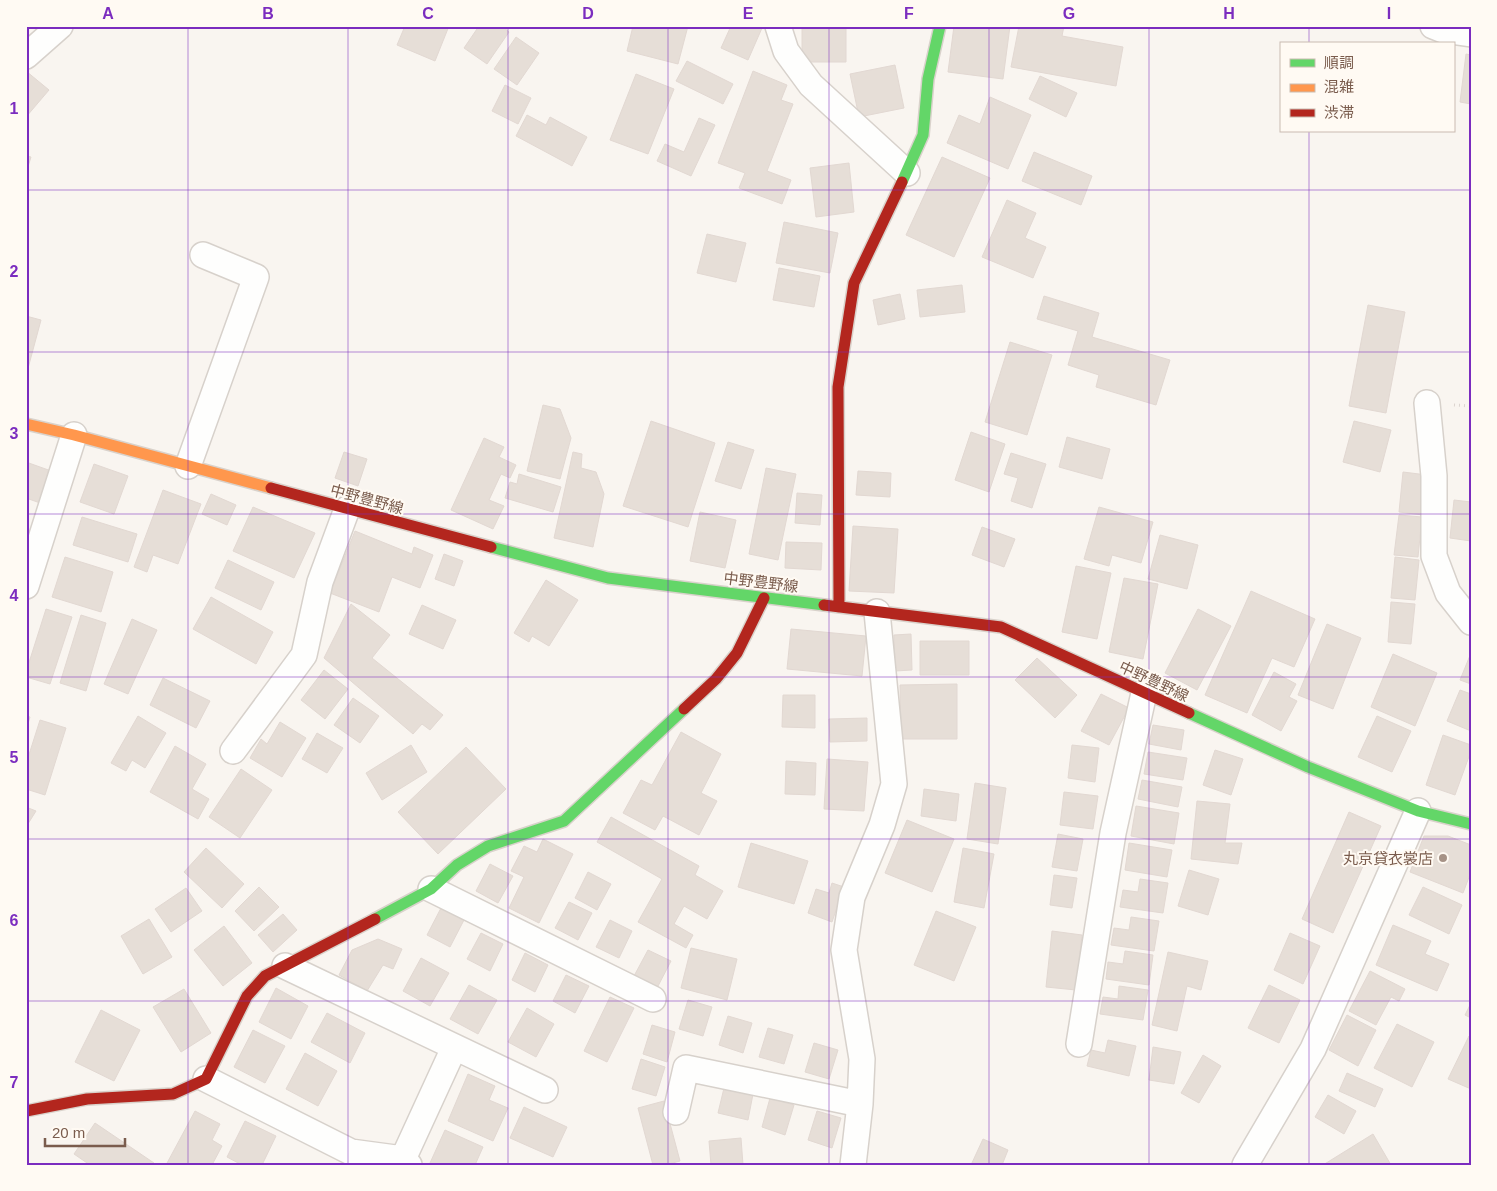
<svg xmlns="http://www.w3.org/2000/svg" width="1497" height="1191" font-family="Arial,'Noto Sans JP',sans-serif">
  <rect width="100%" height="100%" fill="#f9f5f0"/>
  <path fill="#e6ded7" stroke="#e2d8d2" d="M405,26h44l-14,35 -38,-16z
    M479,26h23l7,6 -22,32 -23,-16z
    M633,26h55l-10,38 -51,-13z
    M731,26h27l4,2 -14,32 -27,-12z
    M802,26h44v36h-44z
    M954,26h56l-7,53 -55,-7z
    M1019,26h45l-2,10 61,11 -7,39 -105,-19z
    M516,37l23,16 -22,32 -23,-16z
    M1466,54l5,1v49l-11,-2z
    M687,61l46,23 -10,20 -47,-23z
    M895,65l9,43 -45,9 -9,-43z
    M26,71l23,19 -23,27z
    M753,71l34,14 -6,15 12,4 -26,67 24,9 -9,24 -43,-16 6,-15 -27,-10z
    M636,74l38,15 -26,65 -38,-14z
    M1040,76l37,17 -11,24 -37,-18z
    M505,85l26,13 -13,26 -26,-13z
    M990,97l41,18 -23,54 -61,-26 12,-28 21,9z
    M527,115l19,10 4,-8 37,20 -15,29 -56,-30z
    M699,118l16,7 -24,51 -34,-15 8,-17 19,8z
    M1034,152l58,24 -11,29 -59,-24z
    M26,156l5,1 -5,16z
    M942,157l48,21 -36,79 -48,-22z
    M849,163l5,49 -38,5 -6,-49z
    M1007,200l29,13 -11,25 21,9 -13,31 -51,-21z
    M784,222l54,11 -8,40 -54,-10z
    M707,234l39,9 -10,39 -39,-9z
    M779,268l41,8 -6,31 -41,-7z
    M962,285l3,27 -45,5 -3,-27z
    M900,294l5,25 -27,6 -5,-25z
    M1044,296l55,17 -7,24 78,23 -14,45 -60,-18 3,-12 -31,-10 10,-34 -41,-12z
    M1368,305l37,7 -19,101 -37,-7z
    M26,316l15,4 -14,52h-1z
    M1010,342l42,13 -25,80 -42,-13z
    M543,405l17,4 11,29 -11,41 -33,-8z
    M651,421l64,22 -27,84 -65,-21z
    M1354,421l37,9 -11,42 -37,-10z
    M971,432l34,12 -16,48 -34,-12z
    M1067,437l43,12 -8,30 -43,-12z
    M484,438l20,9 -5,10 17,8 -6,13 -9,-4 -12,26 15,6 -11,23 -42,-19z
    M728,442l26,8 -13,39 -26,-8z
    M344,452l23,7 -9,27 -23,-8z
    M573,452l9,2 -1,14 15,4 8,22 -11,53 -39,-9z
    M1011,453l35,11 -14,44 -21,-7 7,-23 -14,-4z
    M26,462l28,10 -11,32 -17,-6z
    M94,464l34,12 -14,38 -34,-12z
    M766,468l30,6 -18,86 -29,-6z
    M858,471l33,2 -1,24 -34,-2z
    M1403,472l24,3 -4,40 -24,-3z
    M519,474l42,13 -8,25 -48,-14 5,-16 7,2z
    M163,490l38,14 -23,60 -25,-9 -6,17 -13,-5z
    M797,493l25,2 -2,30 -25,-2z
    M211,494l25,11 -9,20 -25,-11z
    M1454,500l17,2v39l-21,-3z
    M253,507l62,26 -21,45 -61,-27z
    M1099,507l54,15 -12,41 -29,-8 -3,11 -25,-7z
    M700,512l36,8 -11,48 -35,-7z
    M1399,515l23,2 -4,40 -24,-2z
    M82,517l55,17 -9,28 -55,-17z
    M853,526l45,3 -4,64 -45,-2z
    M982,527l33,12 -11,28 -32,-12z
    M355,531l57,23 2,-7 19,8 -13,33 -28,-11 -13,35 -49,-19z
    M1160,535l38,10 -11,44 -39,-10z
    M786,542l36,1 -1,27 -36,-2z
    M444,554l19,7 -9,25 -19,-7z
    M65,557l48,15 -12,40 -49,-15z
    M1395,557l24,3 -4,40 -24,-2z
    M228,560l46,22 -13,28 -46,-22z
    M1076,566l35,7 -14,66 -35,-7z
    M1124,578l34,6 -15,75 -34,-7z
    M546,580l32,20 -29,46 -17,-10 -3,6 -15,-9z
    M1251,591l64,28 -21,48 -22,-9 -25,55 -42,-18z
    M211,597l62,35 -17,32 -63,-35z
    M1391,602l24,2 -4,40 -23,-2z
    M351,604l39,31 -18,23 71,57 -13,15 -8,-6 -9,10 -89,-76z
    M422,605l34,15 -13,29 -34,-15z
    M46,609l26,8 -22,67 -24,-7v-5z
    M1198,609l33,17 -34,64 -32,-17z
    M81,615l25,8 -20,68 -26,-8z
    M132,619l25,11 -29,64 -24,-10z
    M1327,624l34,14 -28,71 -35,-14z
    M791,629l75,7 -4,40 -75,-7z
    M911,634l1,36 -17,1 -1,-36z
    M920,641h49v34h-49z
    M1471,653v31l-11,-4z
    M1393,654l44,19 -22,53 -44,-19z
    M1037,658l40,37 -22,23 -40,-38z
    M324,670l24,19 -23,30 -24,-19z
    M1274,672l22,12 -7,13 8,4 -16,30 -29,-16z
    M163,678l47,23 -14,27 -46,-23z
    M957,684v55h-56l-1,-54z
    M1460,690l11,4v37l-24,-10z
    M1101,694l28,14 -20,37 -28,-14z
    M783,695h32v33l-33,-1z
    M353,698l26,18 -19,27 -26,-18z
    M26,716l4,1 -4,13z
    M138,716l28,17 -21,35 -13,-8 -6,11 -15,-8z
    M1377,716l34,15 -19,41 -34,-15z
    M867,718v23l-37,1 -1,-23z
    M40,720l26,8 -21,67 -19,-6v-25z
    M280,722l26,16 -24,39 -32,-19 11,-19 6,5z
    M1153,725l31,5 -3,20 -32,-6z
    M681,732l40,22 -20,39 16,8 -18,34 -36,-19 -8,14 -32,-17 18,-33 11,5z
    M317,733l26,15 -16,25 -25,-14z
    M1443,735l28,10v6l-16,44 -29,-10z
    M411,745l16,27 -45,28 -16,-27z
    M1072,745l27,3 -4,34 -27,-4z
    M175,746l31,18 -14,25 17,10 -11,20 -48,-27z
    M466,747l40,42 -68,65 -40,-42z
    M1215,750l28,9 -12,36 -28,-10z
    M1148,752l39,6 -4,22 -39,-6z
    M827,759l41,3 -4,49 -40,-2z
    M786,761l30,2 -1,32 -30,-1z
    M241,769l31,21 -32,48 -31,-21z
    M1142,780l40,7 -4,20 -40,-8z
    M975,783l31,5 -8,56 -31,-5z
    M924,789l35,5 -3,27 -35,-5z
    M1064,792l34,4 -5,33 -33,-4z
    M1197,801l33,3 -5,39h17l-4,21 -47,-5z
    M1136,806l43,7 -5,31 -43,-8z
    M26,807l10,4 -10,16z
    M1349,812l32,14 -48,107 -31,-14z
    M611,817l88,49 -4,9 28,16 -16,28 -23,-13 -10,18 19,11 -7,13 -48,-26 24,-43 -65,-37z
    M907,820l47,19 -22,53 -47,-19z
    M1058,834l25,5 -6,32 -25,-4z
    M1424,836h24l23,9v27l-8,21 -53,-21z
    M543,839l30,15 -34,69 -30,-15 15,-31 -13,-6 13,-25 13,6z
    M751,843l57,18 -14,43 -56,-17z
    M1129,843l43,7 -5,27 -42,-7z
    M206,848l38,36 -22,24 -38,-36z
    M963,848l31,6 -10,54 -30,-6z
    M490,864l23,12 -15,27 -22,-12z
    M1189,870l30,9 -11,36 -30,-9z
    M588,872l23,12 -14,26 -22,-12z
    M1054,875l23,3 -5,30 -22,-3z
    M1140,879l28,4 -5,30 -43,-6 3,-17 15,2z
    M832,883l12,4 -12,35 -24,-9 8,-24 13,4z
    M259,887l20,20 -25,24 -19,-20z
    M1423,887l39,18 -13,29 -40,-19z
    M186,888l16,23 -31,21 -16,-23z
    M569,902l23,11 -14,27 -23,-12z
    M441,908l23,12 -14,27 -23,-12z
    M936,911l40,16 -22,54 -40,-16z
    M283,914l14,16 -24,22 -15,-17z
    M1131,917l28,4 -5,30 -43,-6 3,-17 15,2z
    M149,919l23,38 -29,17 -22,-38z
    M610,920l22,11 -13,27 -23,-11z
    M1393,925l38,16 -6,13 24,10 -12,27 -61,-26z
    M224,926l28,37 -29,23 -29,-36z
    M1052,931l30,4 -6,55 -30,-3z
    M481,933l22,11 -13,27 -23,-12z
    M1290,933l30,13 -17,38 -29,-14z
    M378,939l24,10 -9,20 -10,-4 -16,26 -28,-16 13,-25z
    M691,948l46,11 -10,41 -46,-12z
    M648,950l23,11 -14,27 -23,-12z
    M1125,951l28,4 -4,30 -43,-6 2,-17 15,2z
    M1168,952l40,9 -7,29 -14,-4 -10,45 -25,-6z
    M525,953l23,12 -13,27 -23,-12z
    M421,958l28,15 -19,33 -27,-15z
    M1370,971l35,18 -6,12 -8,-4 -15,28 -27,-14z
    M566,975l23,11 -14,27 -22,-12z
    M469,985l28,15 -19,34 -28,-15z
    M1269,985l31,15 -21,43 -31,-15z
    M1119,986l29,4 -5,30 -43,-6 3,-17 15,2z
    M276,988l32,18 -17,33 -32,-17z
    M184,989l27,44 -30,19 -28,-45z
    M610,997l24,11 -27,54 -23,-11z
    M688,1000l24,7 -9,29 -24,-7z
    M1471,1003v15l-6,-3z
    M527,1008l27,16 -18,33 -28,-15z
    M101,1010l39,20 -26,51 -39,-19z
    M327,1013l38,20 -15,30 -39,-21z
    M1347,1015l29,15 -18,36 -29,-16z
    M728,1016l24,7 -9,30 -24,-8z
    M1397,1024l37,18 -22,45 -38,-19z
    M652,1025l23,7 -8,30 -24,-8z
    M768,1028l25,7 -9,29 -25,-7z
    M253,1030l32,16 -20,37 -31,-16z
    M1469,1036l2,1v52l-23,-10z
    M1108,1040l28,6 -7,30 -42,-10 4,-16 14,3z
    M814,1043l24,7 -9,29 -24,-7z
    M1153,1047l28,5 -7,32 -25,-4z
    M305,1053l32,18 -19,35 -32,-17z
    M1203,1055l18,11 -22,37 -18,-10z
    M641,1059l24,8 -9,29 -24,-7z
    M1347,1073l36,16 -8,18 -36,-16z
    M468,1074l27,12 -6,14 19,8 -15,33 -45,-20z
    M724,1088l29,6 -5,26 -30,-7z
    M1328,1095l28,16 -12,23 -29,-17z
    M770,1098l24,7 -9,30 -23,-8z
    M664,1101l16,60 -15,4h-12l-15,-57z
    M524,1107l43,20 -14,30 -43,-19z
    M195,1111l25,13 -8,16 10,6 -10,19h-46z
    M817,1111l24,7 -9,30 -24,-8z
    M245,1121l31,15 -14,29h-20l-15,-8z
    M95,1123l59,40 -1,2h-63l-16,-11z
    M445,1130l38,17 -8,18h-42l-3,-2z
    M1373,1134l18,31h-68z
    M741,1138l2,27h-32l-2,-24z
    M983,1139l25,11 -6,15h-31z"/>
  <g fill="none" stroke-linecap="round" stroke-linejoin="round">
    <g stroke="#d7d1cb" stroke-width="28">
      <path id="street" d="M778,26l8,25 25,34 96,88
        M1433,26l10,4 28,4
        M26,56l34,-30
        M1427,403l7,73v80l14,37 23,29
        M188,466l68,-189 -53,-22
        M26,586l48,-151
        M233,751l71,-96 16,-73 27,-73
        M431,889l222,110
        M285,966l260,124
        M1079,1044l34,-211 31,-140
        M206,1079l145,73 52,7 6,6
        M676,1112l10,-44 174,36
        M403,1159l51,-111
        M853,1165l7,-61 2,-45 -18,-109 8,-53 30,-72 12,-41 -17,-172
        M1245,1165l68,-116 105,-238"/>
    </g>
    <g stroke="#d9d2cb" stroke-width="14">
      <path id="fast" d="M902,182l21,-47 5,-56 12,-53
        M491,547l117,31 216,27
        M1189,713l119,54 110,44 53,13
        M375,919l56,-30 26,-24 31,-19 76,-25 120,-112"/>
    </g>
    <g stroke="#d9d2cb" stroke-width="14">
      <path id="slow" d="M26,424l48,11 197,53"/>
    </g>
    <g stroke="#d9d2cb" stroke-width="14">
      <path id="jam" d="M271,488l220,59
        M824,605l177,22 188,86
        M839,607l-1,-220 16,-104 48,-101
        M684,709l32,-30 21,-26 27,-55
        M26,1111l61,-12 86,-5 33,-15 41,-83 18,-20 110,-57"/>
    </g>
    <path stroke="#dcd5d0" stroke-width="3" stroke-dasharray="1 4" stroke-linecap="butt" d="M1454,405l17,1"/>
    <use href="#street" stroke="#fefefd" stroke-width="25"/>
    <use href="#fast" stroke="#63d668" stroke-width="11"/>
    <use href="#slow" stroke="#ff974d" stroke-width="11"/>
    <use href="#jam" stroke="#b3261e" stroke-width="11"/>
  </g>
  <path fill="none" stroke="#7b2cbf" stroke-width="1" stroke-opacity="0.55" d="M188,26v1139M348,26v1139M508,26v1139M668,26v1139M829,26v1139M989,26v1139M1149,26v1139M1309,26v18M1309,131v1034M26,190h1445M26,352h1445M26,514h1445M26,677h1445M26,839h1445M26,1001h1445"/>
  <circle fill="#a69286" stroke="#fffaf3" stroke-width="2" cx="1443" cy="858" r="5"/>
  <g text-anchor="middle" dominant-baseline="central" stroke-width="4" stroke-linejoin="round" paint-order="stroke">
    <g font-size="15" fill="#7a5c4d" stroke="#fffaf3">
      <text transform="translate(367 499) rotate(15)">中野豊野線</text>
      <text transform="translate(761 582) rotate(7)">中野豊野線</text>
      <text transform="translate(1154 681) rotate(25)">中野豊野線</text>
    </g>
    <g font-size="15" fill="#7a5c4d" stroke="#fffaf3" text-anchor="end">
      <text x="1433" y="858">丸京貸衣裳店</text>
    </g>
  </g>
  <rect width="1497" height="1191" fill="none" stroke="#fffaf3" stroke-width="55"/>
  <rect x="1280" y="42" width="175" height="90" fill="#fffaf3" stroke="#cabbb1"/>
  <rect x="1290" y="59" width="25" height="8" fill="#63d668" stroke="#cabbb1"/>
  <text x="1324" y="68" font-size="15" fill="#7a5c4d">順調</text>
  <rect x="1290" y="84" width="25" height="8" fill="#ff974d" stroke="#cabbb1"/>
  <text x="1324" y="92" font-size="15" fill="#7a5c4d">混雑</text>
  <rect x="1290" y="109" width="25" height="8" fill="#b3261e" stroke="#cabbb1"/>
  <text x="1324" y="118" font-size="15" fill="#7a5c4d">渋滞</text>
  <path d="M45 1138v8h80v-8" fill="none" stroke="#7a5c4d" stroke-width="2.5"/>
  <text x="52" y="1138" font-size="15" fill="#7a5c4d" stroke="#fffaf3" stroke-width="4" paint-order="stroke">20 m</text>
  <rect x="28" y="28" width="1442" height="1136" fill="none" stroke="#7b2cbf" stroke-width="2"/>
  <g font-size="16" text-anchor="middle" font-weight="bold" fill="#7b2cbf">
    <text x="108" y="19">A</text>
    <text x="268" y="19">B</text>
    <text x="428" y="19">C</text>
    <text x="588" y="19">D</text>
    <text x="748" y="19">E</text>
    <text x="909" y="19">F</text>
    <text x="1069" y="19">G</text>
    <text x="1229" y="19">H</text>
    <text x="1389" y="19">I</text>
    <text x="14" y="114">1</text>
    <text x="14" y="277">2</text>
    <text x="14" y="439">3</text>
    <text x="14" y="601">4</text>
    <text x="14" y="763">5</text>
    <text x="14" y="926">6</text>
    <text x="14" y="1088">7</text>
  </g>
</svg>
